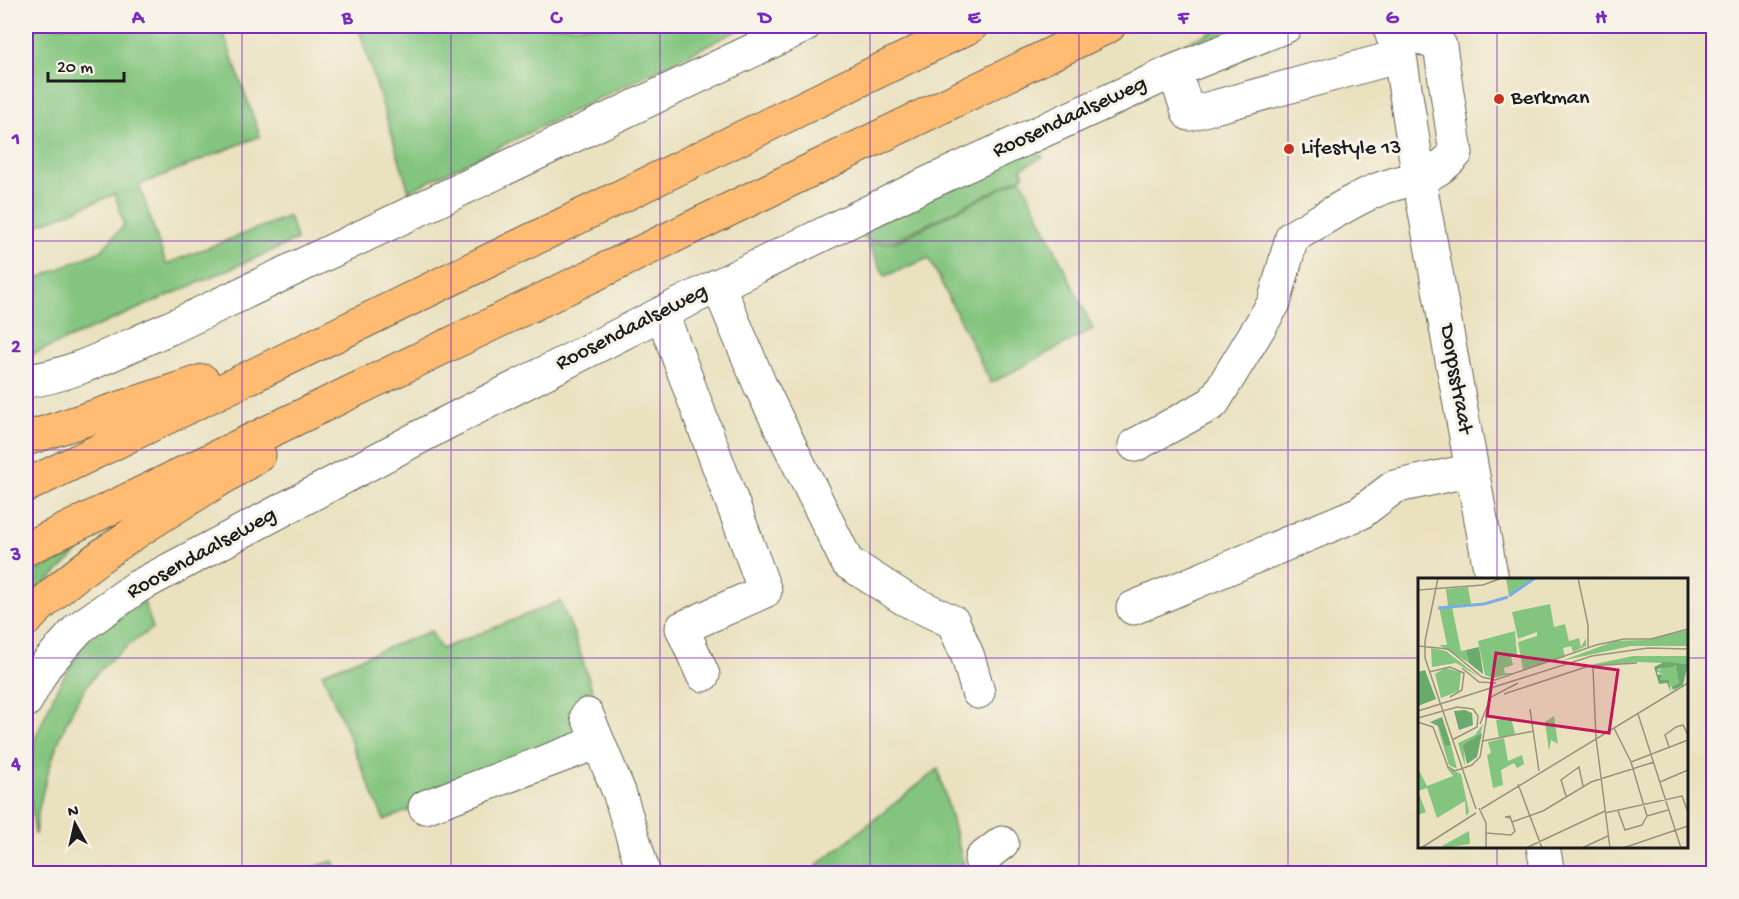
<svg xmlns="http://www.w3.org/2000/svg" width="1739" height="899" font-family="'Gochi Hand',sans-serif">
  <rect width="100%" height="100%" fill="#f7f3e8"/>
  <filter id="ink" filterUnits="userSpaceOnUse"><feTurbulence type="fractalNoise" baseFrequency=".0167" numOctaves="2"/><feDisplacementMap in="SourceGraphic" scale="12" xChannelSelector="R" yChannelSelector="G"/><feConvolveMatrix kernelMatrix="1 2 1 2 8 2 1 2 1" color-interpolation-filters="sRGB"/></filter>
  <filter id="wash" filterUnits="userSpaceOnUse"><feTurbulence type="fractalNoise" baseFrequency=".008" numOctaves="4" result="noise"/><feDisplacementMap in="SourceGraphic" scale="24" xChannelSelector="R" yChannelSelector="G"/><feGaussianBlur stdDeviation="1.35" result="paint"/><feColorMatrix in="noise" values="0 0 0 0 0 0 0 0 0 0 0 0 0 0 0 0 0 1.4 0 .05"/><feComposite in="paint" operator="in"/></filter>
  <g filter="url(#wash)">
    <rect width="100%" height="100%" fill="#eae1bf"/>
    <path fill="#83c57e" stroke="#50704d" stroke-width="1.5" d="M26,26h195l39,110 -121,49 27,79 123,-48 8,24 -271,117v-74l75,-32 23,-26 -9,-31 -89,36z
      M358,26h389l-338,165z
      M1225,26h27l-31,13 -76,22z
      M1029,148l14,9 -22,11 3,8 -129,64 -28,1 -6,-10z
      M1021,178l72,151 -102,54 -62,-125 -44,18 -17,-32 28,-2z
      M80,550l-54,52v-26z
      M143,600l10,28c-19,13 -37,26 -54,43 -34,36 -59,115 -64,164l-6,-49 6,-47 21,-49 29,-48z
      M560,601l14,33 33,101 -223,85 -62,-147 109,-42 10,18z
      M938,769l28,104h-147l-2,-8z
      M333,861l5,12h-41z"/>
  </g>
  <g filter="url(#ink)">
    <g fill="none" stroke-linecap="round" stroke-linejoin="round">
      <g stroke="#646155" stroke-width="35">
        <path id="minor" d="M1389,26l11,30 19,123 73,401
          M1174,71l15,43 211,-58
          M718,285l42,100 87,177 58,37 48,23 15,35 10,35
          M662,313l103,278 -83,37 21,47
          M26,381c49,-5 98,-34 144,-53l634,-302
          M1135,445l78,-42 61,-100 18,-66c27,-15 62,-39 90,-49 33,-12 48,-6 74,-35l-16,-107 -45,-20
          M1133,608l227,-95 34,-26 78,-17
          M26,701l19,-35 34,-38 58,-41 309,-164 232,-118 248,-121 248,-113 112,-45
          M587,715l32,77 25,82
          M425,807l173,-65
          M1543,846l5,28
          M985,874l-4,-15 21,-16"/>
      </g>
      <g stroke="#646155" stroke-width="35">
        <path id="highway" d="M26,439l177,-58
          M26,486l945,-460
          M26,549l1083,-523
          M26,620c65,-68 154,-114 233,-165"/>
      </g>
      <use href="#minor" stroke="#fff" stroke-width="33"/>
      <use href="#highway" stroke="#febb71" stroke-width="33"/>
    </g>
  </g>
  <path fill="none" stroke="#7b2cbf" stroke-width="1.5" stroke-opacity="0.55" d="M242,26v848M451,26v848M660,26v848M870,26v848M1079,26v848M1288,26v848M1497,26v554M26,241h1688M26,450h1688M26,658h1394M1686,658h28M1497,846v28"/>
  <g fill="#c8321e" stroke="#f7f3e8" stroke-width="2">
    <circle cx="1499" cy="99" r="6"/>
    <circle cx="1289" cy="149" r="6"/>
  </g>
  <g text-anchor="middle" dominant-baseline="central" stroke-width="6" stroke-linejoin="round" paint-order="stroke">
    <g font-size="22" fill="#1c1c1c" stroke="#f7f3e8" text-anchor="start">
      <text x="1511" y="99">Berkman</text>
      <text x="1301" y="149">Lifestyle 13</text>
    </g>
    <g font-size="22" fill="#1c1c1c" stroke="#f7f3e8">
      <text transform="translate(1070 118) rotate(-25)">Roosendaalseweg</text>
      <text transform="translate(632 328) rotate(-27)">Roosendaalseweg</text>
      <text transform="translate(1455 379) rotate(80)">Dorpsstraat</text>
      <text transform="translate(202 554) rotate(-29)">Roosendaalseweg</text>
    </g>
  </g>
  <g transform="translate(1418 578)">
    <rect width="270" height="270" fill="#eae1bf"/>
    <path d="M88,0h28l-25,18zM50,9l3,17 -19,3 9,44 5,-1 3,13 -30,-18h8l-8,-38 9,-1 -2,-17zM132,26l4,23 11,-3 4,17 10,-3 2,9 5,-9v8l-13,6 -2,-6 -8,2 2,9 -42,13 -5,-28 19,-6v-4l-19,7 -6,-27zM270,52v16h-57l-70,15 54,-20 29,-1zM97,53l2,24 -6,2 2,8 -9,3 1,5h9l-21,5 -8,-3 -7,-34zM13,70l15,3 33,26 -23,-14 -24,4zM215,78h55v8l-50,-2 -62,6zM253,86l6,4 2,15 -6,2v6l-4,-10 -9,-1 3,-5 -6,-4zM27,90l16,4 -2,19 -18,7 -6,-24zM136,138l4,28 -7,-4 -2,11 -4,-29zM93,139l4,17 -16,4 -3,-18zM65,146l-3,12 -16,9 1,21 -7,-23 17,-8zM19,147l8,21 6,-1 6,24 -8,-4zM86,160l4,23 14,-6 2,9 -7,4 -3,-5 -13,7 2,15 -10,3 -6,-33 4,-2 -3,-11zM28,189l15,7 8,38 -3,4 -1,-15 -28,17 -10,-30 -9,3 8,21 -8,3v-47l9,18 26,-10zM51,253l1,13 -28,4v-2z" fill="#83c57e"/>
    <path d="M61,69l4,25v2l-14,-11 -3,-13zM246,84l24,2 -5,21 -9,5 -2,-4 7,-3 -3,-17 -18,3 -1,5 6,1 -3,5h9l2,12 -4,-9 -8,1 -5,-17zM7,92l11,29 -18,7v-34zM47,132l7,3 1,12 -14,5 -5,-19zM24,139l9,28 -6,1 -7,-20 -8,-4zM64,155l-5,24 -10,7 -4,-19z" fill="#6aaa6d"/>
    <path fill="none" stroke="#7aace6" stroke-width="3" d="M91,18l26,-18M20,30l46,-4 24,-7"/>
    <path fill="none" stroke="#98927e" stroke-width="1.5" d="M20,0l-13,63v17l51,151M160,0l10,47v22M0,12l65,-5 19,-7M0,68l30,3 34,28 13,3 101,-35 28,-6h27l37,-10M44,90l17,14 17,1M175,90l3,70 14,110M11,94l21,-5 14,6 -2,17 -12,7M86,116l85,-28 48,-3M112,131l9,62M0,133l174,-55 56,-8 40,1M220,136l43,134M0,140l39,-11 16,2 5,7 -1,11 -25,13M0,144l15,5 15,40 7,4 17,-6 8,-8 7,-42M62,146l11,-27 27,-14M196,150l17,34 16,54 21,-6M65,163l51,-10M251,169l-4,-12 11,-8 7,-2 5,10M213,184l57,-22M242,204l28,-12M100,206l24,64M148,218l-5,-16 18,-13 4,19M61,230l7,15v25M63,231l207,-126M200,233l7,19 17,-5 5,-9M187,235l77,-17 6,16M94,244l31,-11 48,-29 63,-20M68,255l25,2 4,-4 -5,-15 -5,1 6,1M3,270l55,-35M108,270l79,-37M164,270l26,-12M205,270l65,-22"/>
    <path fill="#c2185b" fill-opacity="0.15" stroke="#c2185b" stroke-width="3" d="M78,75l122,17 -9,63 -122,-17z"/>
    <rect width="270" height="270" fill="none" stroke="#1c1c1c" stroke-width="3"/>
  </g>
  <rect width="1739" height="899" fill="none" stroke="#f7f3e8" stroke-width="66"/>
  <g transform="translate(75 824) rotate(352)" stroke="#f7f3e8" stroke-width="4.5" paint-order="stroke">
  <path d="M0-4.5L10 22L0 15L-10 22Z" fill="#1c1c1c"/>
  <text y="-9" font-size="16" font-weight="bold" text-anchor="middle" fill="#1c1c1c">N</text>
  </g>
  <path d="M48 72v9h76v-9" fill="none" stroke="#1c1c1c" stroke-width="3"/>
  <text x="57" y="72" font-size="18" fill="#1c1c1c" stroke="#f7f3e8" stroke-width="4.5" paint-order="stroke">20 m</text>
  <rect x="33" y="33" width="1673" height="833" fill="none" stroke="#7b2cbf" stroke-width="2"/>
  <g font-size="20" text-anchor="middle" font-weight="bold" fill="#7b2cbf">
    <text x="138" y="23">A</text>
    <text x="347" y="23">B</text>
    <text x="556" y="23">C</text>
    <text x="765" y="23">D</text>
    <text x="974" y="23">E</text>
    <text x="1183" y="23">F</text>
    <text x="1392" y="23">G</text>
    <text x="1601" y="23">H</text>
    <text x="16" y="144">1</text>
    <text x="16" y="352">2</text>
    <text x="16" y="560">3</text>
    <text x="16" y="769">4</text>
  </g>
</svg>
